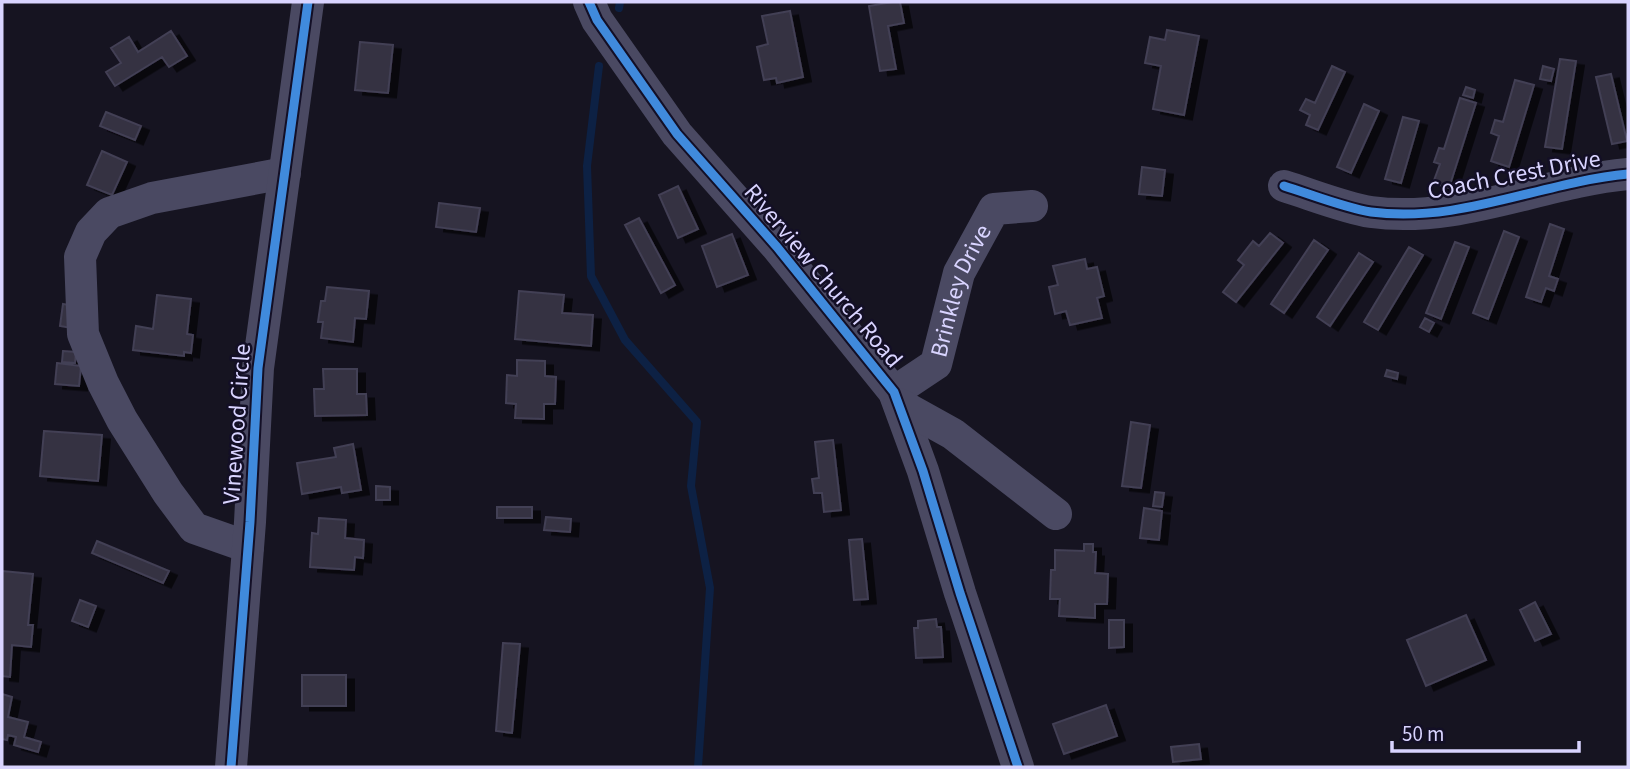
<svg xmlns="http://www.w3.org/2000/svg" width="1630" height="769" font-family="'Source Sans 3',sans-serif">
  <defs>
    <filter id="shadow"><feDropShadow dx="8" dy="4.5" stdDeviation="0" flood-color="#0009"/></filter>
  </defs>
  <rect width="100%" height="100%" fill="#161421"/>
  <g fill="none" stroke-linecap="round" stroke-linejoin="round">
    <path stroke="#0d2144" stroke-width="8" d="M619,8l1,-6
      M599,66l-12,100 4,110 34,64 72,82 -6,64 19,102 -12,179"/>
  </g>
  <path fill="#343243" stroke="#433f54" stroke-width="2" filter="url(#shadow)" d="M893,2h7l4,21 -16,3 8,43 -16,2 -11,-65z
    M790,11l13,66 -26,6 -1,-5 -12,2 -7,-33 11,-3 -6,-28z
    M1167,30l32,6 -15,79 -31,-6 8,-43 -16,-3 5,-26 15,3z
    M171,31l16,25 -18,11 -7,-10 -47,29 -9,-14 15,-9 -10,-15 18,-11 9,15z
    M360,42l33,3 -5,48 -33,-3z
    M1560,59l16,2 -14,88 -17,-2z
    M1332,66l13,6 -27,58 -12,-5 4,-10 -10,-5 6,-11 9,4z
    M1543,66l11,3 -3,12 -11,-2z
    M1611,74l16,67 -15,3 -16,-67z
    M1515,80l19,5 -25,82 -18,-6 8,-25 -8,-3 4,-13 8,2z
    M1466,87l9,3 -2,8 -10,-3z
    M1460,98l16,5 -27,85 -16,-5 7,-19 -6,-2 5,-14 5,1z
    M1364,104l15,7 -28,62 -14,-6z
    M106,112l35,14 -6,14 -35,-14z
    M1403,117l16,4 -18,62 -16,-4z
    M102,151l25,11 -15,33 -25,-10z
    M1142,167l23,3 -3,26 -23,-2z
    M678,186l20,43 -20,9 -19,-43z
    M439,203l41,5 -4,24 -40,-5z
    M639,218l36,67 -14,8 -36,-68z
    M1550,224l14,5 -15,47 9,3 -4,12 -8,-3 -5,14 -15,-5z
    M1504,231l15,6 -31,82 -15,-6z
    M1270,233l13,10 -47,59 -13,-10 21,-27 -6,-5 15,-19 6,5z
    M732,234l16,41 -31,12 -15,-41z
    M1314,240l14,10 -44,63 -13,-9z
    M1455,242l14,5 -28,72 -15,-6z
    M1409,247l14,8 -45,75 -14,-8z
    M1359,253l14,9 -43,64 -13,-9z
    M1085,259l2,10 10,-2 7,29 -7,2 5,20 -32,7 -4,-14 -11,3 -6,-27 9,-2 -5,-19z
    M327,287l42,4 -3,28 -11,-1 -2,24 -32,-4 2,-16h-5l3,-21h4z
    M519,291l45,4 -2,18 31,2 -2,31 -76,-7z
    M157,295l34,4 -4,35 6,1 -2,18 -7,-1v4l-51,-6 3,-24 17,3z
    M63,304l12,2 -3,22 -12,-2z
    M1425,318l9,5 -5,9 -9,-5z
    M63,351l13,1 -1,11 -13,-1z
    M517,360l28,1v15l11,1 -1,27h-11v15l-29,-1 1,-14 -10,-1 1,-28 10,1z
    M57,363l24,3 -2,20 -24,-2z
    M323,369h34v25h9l1,21 -52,1 -1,-27h10z
    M1387,370l11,3 -1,6 -12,-3z
    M1131,422l19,3 -9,63 -19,-2z
    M44,431l58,4 -4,46 -58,-5z
    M833,440l8,70 -17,2 -2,-19h-8l-2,-14 7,-1 -4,-36z
    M353,444l8,46 -19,3 -1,-6 -39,7 -5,-31 39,-6 -2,-9z
    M376,486l14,1v13h-14z
    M1155,492l9,1 -2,14 -9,-1z
    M497,507h35v11h-35z
    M1144,508l18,3 -3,29 -19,-2z
    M546,517l25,2 -1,13 -26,-2z
    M319,518l27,2 -1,18 19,2 -1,18 -8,-1 -1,13 -44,-3 2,-34 6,1z
    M862,539l6,60 -14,1 -5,-60z
    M97,541l72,30 -6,12 -71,-30z
    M1084,544h9v8h3l-1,21 13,1 -1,30h-12v14l-36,-2 1,-17h-10l1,-29h4v-20l29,1z
    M2,571l31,3 -5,51h5l-2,22 -19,-2 -2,32 -8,-1z
    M80,600l16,6 -8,21 -16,-6z
    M1535,602l16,32 -16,7 -15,-31z
    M1466,615l20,45 -60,26 -19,-46z
    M936,619l1,8h4l2,30 -27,1 -2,-30h4v-7z
    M1109,620h15v27l-15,1z
    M503,643l17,1 -8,89 -16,-2z
    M302,675h44v31h-44z
    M2,694l10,3 -4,20 20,5 -4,15 17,5 -3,10 -24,-7 2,-8 -8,-2 -1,5 -5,-1z
    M1106,705l11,31 -53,18 -11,-30z
    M1199,744l2,15 -28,3 -2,-15z"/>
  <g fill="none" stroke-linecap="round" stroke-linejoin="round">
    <g stroke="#4a4962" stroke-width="32">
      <path d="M589,2l8,18 80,114 100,113 117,145 29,79 37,122 58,174"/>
      <path d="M1284,186c26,8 61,22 87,26 88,12 171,-30 257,-38"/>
      <path id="s1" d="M894,392l42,-28 23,-91 35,-64 38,-3"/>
      <path d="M899,404l54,30 103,80"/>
      <path d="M248,547l-54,-19 -26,-35 -46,-73 -19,-37 -20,-49 -3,-77 11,-25 18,-19 43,-15 133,-25"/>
      <path d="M231,767l19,-245 8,-154 50,-366"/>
    </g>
    <g stroke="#130f26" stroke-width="13">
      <path id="cycleway" d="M589,2l8,18 80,114 100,113 117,145 29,79 37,122 58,174
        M1284,186c26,8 61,22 87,26 88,12 171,-30 257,-38
        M231,767l19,-245 8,-154 50,-366"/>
    </g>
    <use href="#cycleway" stroke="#408adc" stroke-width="9"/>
  </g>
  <g text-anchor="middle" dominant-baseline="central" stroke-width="5" stroke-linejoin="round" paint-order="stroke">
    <g font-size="24" fill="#d9d4ff" stroke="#130f26">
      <text transform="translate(1514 175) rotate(-11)">Coach Crest Drive</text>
      <text transform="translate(823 276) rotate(50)">Riverview Church Road</text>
      <text stroke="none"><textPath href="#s1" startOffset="128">Brinkley Drive</textPath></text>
      <text transform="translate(237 424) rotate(-86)">Vinewood Circle</text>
    </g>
  </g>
  <rect width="1630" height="769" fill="none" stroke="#d9d4ff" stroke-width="7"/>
  <path d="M1392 741v10h187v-10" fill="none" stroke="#d9d4ff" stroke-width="3.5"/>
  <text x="1402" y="741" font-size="21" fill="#d9d4ff" stroke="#130f26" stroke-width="5" paint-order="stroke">50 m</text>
</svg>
